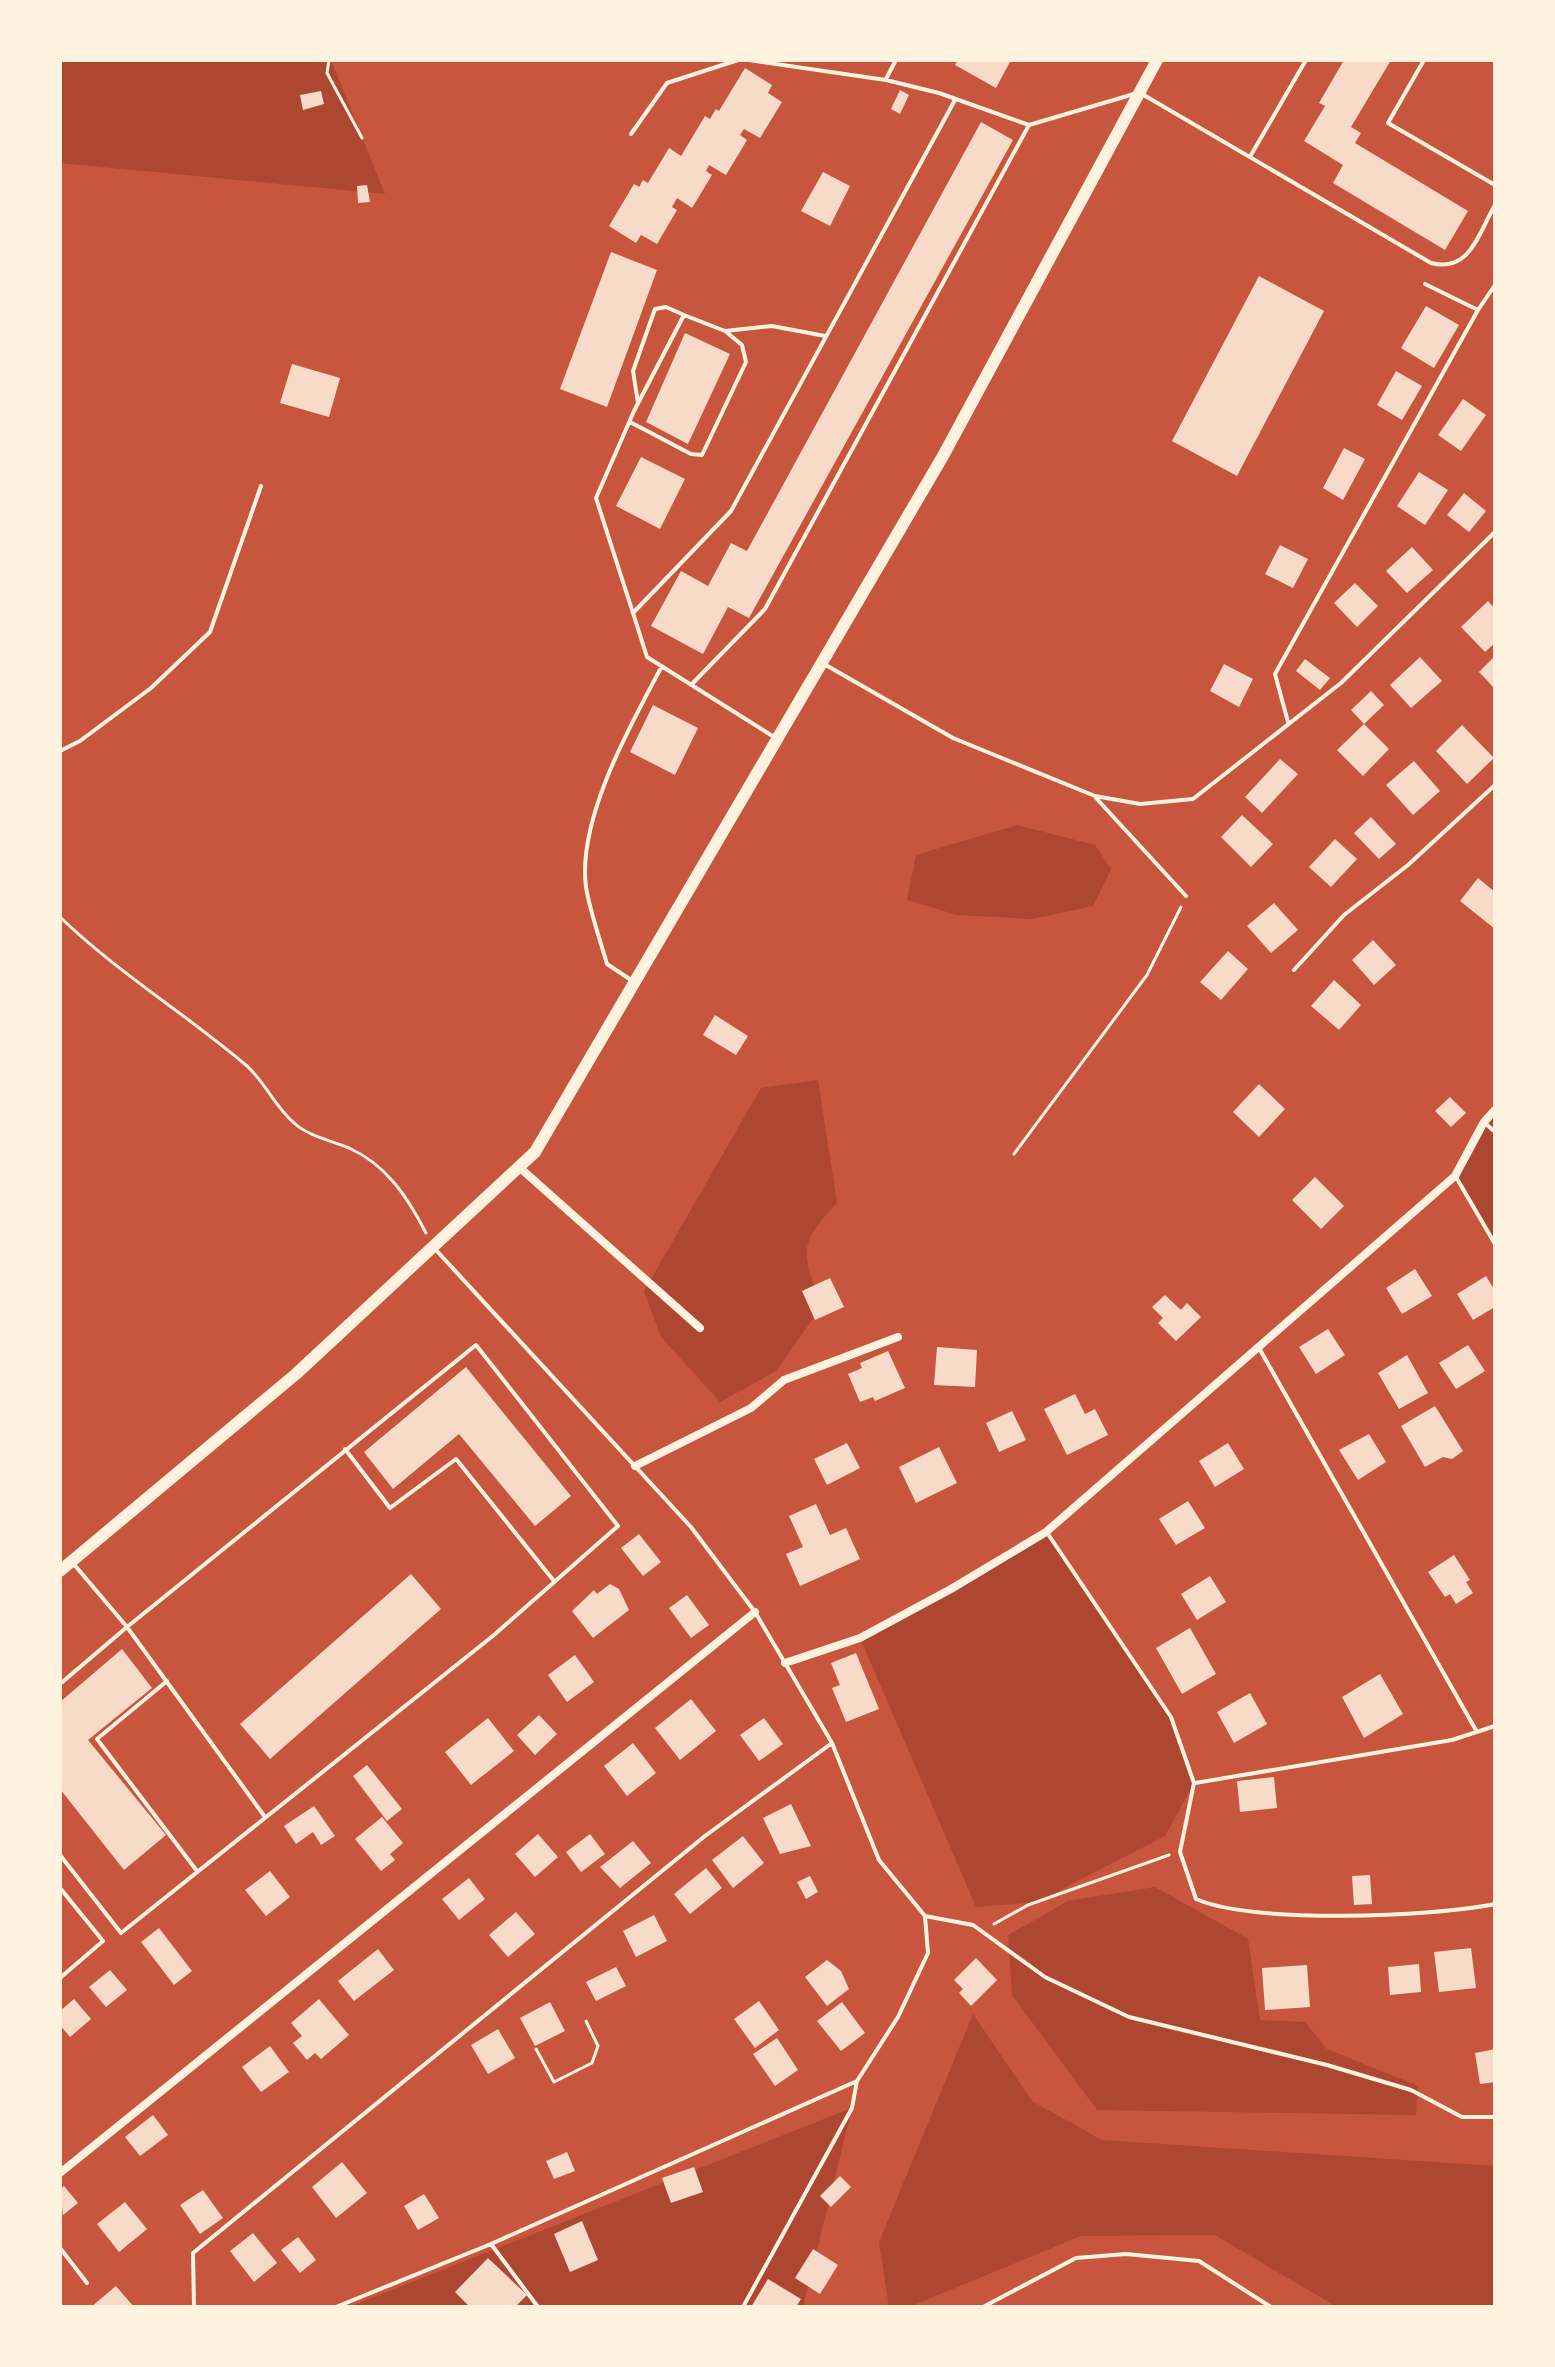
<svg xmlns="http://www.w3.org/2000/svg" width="1555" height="2367" font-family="'Playfair Display',serif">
  <rect width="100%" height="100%" fill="#c8553d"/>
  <path fill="#ae4732" d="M60,60h271l54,134 -325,-31z
    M1017,825l78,20 16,24 -18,37 -61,13 -75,-4 -50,-15 9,-45z
    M818,1080l19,123c-42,44 -33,50 -16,104l-45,64 -56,31 -59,-65 -17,-46 117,-203z
    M1495,1110v134l-40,-68z
    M1046,1532l125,185 23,66 -29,53 -128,66 -61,5 -116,-269z
    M1155,1887l93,52 12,81 45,2 22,27 91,37 -2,29 -319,-5 -85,-115 -4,-60 60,-34z
    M973,2014l59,87 70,39 393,26v141h-158l-122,-72 -134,1 -172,71h-20l-10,-65z
    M852,2108l-49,199h-454z"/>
  <path fill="#f7dbc8" d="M958,60h53l-15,28 -41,-23z
    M1344,60h47l-40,67 10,6 -6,10 113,68 -23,39 -112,-67 10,-18 -39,-24 21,-35 -6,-3z
    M745,68l27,17 -4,8 14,9 -22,36 -16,-9 -4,6 7,5 -21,35 -17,-10 -3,6 6,4 -20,33 -15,-10 -5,9 5,3 -20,34 -16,-9 -5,8 -27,-17 25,-42 5,3 4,-7 5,3 21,-35 12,8 24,-40 5,3 6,-10 3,2z
    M900,90l9,5 -9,19 -9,-5z
    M321,91l3,13 -21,6 -3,-15z
    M981,122l32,18 -264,478 -21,-11 -25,47 -52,-28 30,-55 27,15 23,-43 16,8z
    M823,172l27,14 -20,40 -29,-15z
    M367,185l3,17 -12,1 -1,-17z
    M611,252l46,18 -50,137 -47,-18z
    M1259,276l65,35 -87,165 -65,-35z
    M1426,306l33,19 -25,43 -33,-20z
    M685,333l45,21 -42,90 -42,-22z
    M292,364l48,14 -11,39 -49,-14z
    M1396,371l26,15 -20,34 -25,-15z
    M1463,399l23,16 -25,36 -23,-16z
    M1344,448l21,11 -22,41 -20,-12z
    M641,457l44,22 -25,50 -44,-23z
    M1419,472l29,18 -23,35 -28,-19z
    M1464,493l22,18 -17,21 -22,-17z
    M1280,545l28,14 -15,29 -28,-14z
    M1412,547l21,23 -26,23 -21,-22z
    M1355,583l23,23 -21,21 -23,-24z
    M1488,601l7,8v34l-10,9 -24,-25z
    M1495,656v33l-16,-17z
    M1420,657l22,24 -31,27 -21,-23z
    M1305,659l25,19 -10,12 -24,-19z
    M1224,664l29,15 -14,28 -29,-16z
    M1371,691l13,14 -20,19 -13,-14z
    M653,705l45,23 -23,47 -45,-23z
    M1364,724l25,25 -26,27 -26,-26z
    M1462,725l32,33 -27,26 -31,-33z
    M1280,759l18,15 -36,39 -17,-16z
    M1414,761l26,30 -27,24 -27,-30z
    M1242,815l31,29 -22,23 -30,-30z
    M1371,817l25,27 -17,15 -25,-26z
    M1335,839l22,20 -26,28 -22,-20z
    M1478,878l17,14v37l-35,-28z
    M1274,903l24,27 -27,23 -24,-27z
    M1373,940l23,25 -22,20 -22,-25z
    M1228,951l20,18 -27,31 -21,-18z
    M1334,980l27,25 -22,25 -28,-24z
    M715,1015l33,21 -12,19 -33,-20z
    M1259,1084l26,25 -26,28 -26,-25z
    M1450,1097l16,16 -15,14 -16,-16z
    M1315,1177l29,29 -23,23 -29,-29z
    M1415,1269l17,27 -30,18 -16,-26z
    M1486,1276l9,15v16l-22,13 -16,-26z
    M830,1278l14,29 -29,13 -13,-29z
    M1165,1295l16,15 6,-7 14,14 -25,24 -18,-18 5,-5 -11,-11z
    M1328,1329l17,26 -29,19 -17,-27z
    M1468,1345l17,26 -29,18 -17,-26z
    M937,1347l40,3 -2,37 -41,-2z
    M888,1351l17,37 -30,13 -2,-4 -13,5 -12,-28 14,-6 -2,-5z
    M1407,1355l21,38 -29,16 -21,-36z
    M466,1367l105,129 -36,30 -76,-92 -66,55 -29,-37z
    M1075,1394l10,20 10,-5 13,26 -41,20 -23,-46z
    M1435,1406l28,45 -11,8 -9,-2 -18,10 -24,-41z
    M1012,1411l14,29 -27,12 -13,-29z
    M1369,1434l17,28 -28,18 -19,-30z
    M847,1443l13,25 -33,17 -13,-26z
    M1228,1443l16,26 -29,18 -16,-26z
    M939,1447l18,36 -41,20 -17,-36z
    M1188,1501l17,27 -29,17 -17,-26z
    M816,1504l14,31 16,-7 14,31 -60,27 -14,-32 17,-7 -14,-31z
    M639,1534l22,28 -18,14 -22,-28z
    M1454,1555l16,25 -4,2 7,11 -17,11 -6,-10 -5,3 -17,-25z
    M411,1574l30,35 -171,150 -30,-35z
    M1210,1576l16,26 -29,18 -16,-26z
    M610,1584l9,5 10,21 -36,28 -21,-27 22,-21 3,4z
    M687,1595l22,30 -18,13 -22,-30z
    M1190,1628l26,46 -34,20 -26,-46z
    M122,1649l30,39 -64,52 78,95 -42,35 -64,-81v-87z
    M856,1653l23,56 -33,13 -14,-34 8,-3 -9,-22z
    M575,1655l19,27 -27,20 -19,-27z
    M1380,1674l23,40 -39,24 -22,-41z
    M1250,1693l17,31 -33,19 -17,-31z
    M691,1699l25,32 -36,29 -25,-32z
    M539,1715l18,19 -22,21 -18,-20z
    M488,1718l26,33 -43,34 -26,-33z
    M764,1718l19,26 -24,17 -19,-26z
    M633,1743l23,30 -29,23 -23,-30z
    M367,1765l35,44 -15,12 -34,-45z
    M1274,1777l3,31 -37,4 -3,-31z
    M791,1804l20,42 -31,8 -17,-36z
    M314,1806l21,30 -14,9 -8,-13 -17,12 -12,-18z
    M382,1817l21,26 -13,11 5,6 -14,11 -26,-32z
    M538,1834l20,23 -23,20 -20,-23z
    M590,1834l15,20 -24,18 -15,-20z
    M743,1836l21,27 -31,25 -21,-28z
    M633,1841l18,22 -31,25 -20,-21z
    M706,1868l16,20 -32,26 -16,-20z
    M270,1871l20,26 -24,19 -21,-26z
    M1370,1875l2,29 -18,1 -2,-29z
    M810,1876l8,16 -12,7 -9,-17z
    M469,1878l16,21 -26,21 -17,-21z
    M516,1912l19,22 -27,23 -19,-22z
    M654,1915l13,26 -31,16 -13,-26z
    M159,1928l33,43 -18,14 -33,-43z
    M1471,1948l5,40 -37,4 -5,-40z
    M378,1949l16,21 -40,31 -16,-20z
    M976,1958l21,22 -26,26 -12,-13 4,-4 -9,-9z
    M827,1960l14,11 8,18 -22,17 -22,-29z
    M1419,1964l2,28 -31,3 -2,-28z
    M1307,1965l3,42 -45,3 -3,-42z
    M616,1967l10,19 -30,15 -10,-19z
    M110,1970l17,20 -21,17 -17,-20z
    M74,1999l17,20 -21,18 -10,-12v-14z
    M319,1999l30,36 -28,24 -6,-6 -8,7 -14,-17 9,-7 -11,-13z
    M759,2001l20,29 -24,18 -21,-29z
    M550,2002l15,29 -30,15 -15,-28z
    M842,2002l23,31 -24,18 -24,-30z
    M498,2029l17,29 -27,16 -17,-29z
    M777,2038l21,32 -23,16 -22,-32z
    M270,2046l19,26 -28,20 -19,-25z
    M1495,2049v33l-15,2 -5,-31z
    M153,2115l15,20 -28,21 -15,-19z
    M567,2152l8,19 -21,8 -8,-18z
    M342,2162l25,31 -31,25 -24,-31z
    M694,2167l9,25 -32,11 -9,-25z
    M840,2176l11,11 -20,20 -11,-11z
    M64,2186l14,17 -15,12 -3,-26z
    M203,2190l20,28 -23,16 -20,-29z
    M424,2194l15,24 -21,12 -14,-24z
    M125,2202l22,27 -28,23 -22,-28z
    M582,2221l16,39 -28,12 -16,-38z
    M253,2233l24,30 -23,19 -24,-31z
    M298,2237l18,23 -16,13 -19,-23z
    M813,2249l25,16 -18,29 -25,-16z
    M488,2258l39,37 -12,12h-45l-15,-15z
    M768,2279l33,20 -5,8h-45z
    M116,2286l18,21h-43z"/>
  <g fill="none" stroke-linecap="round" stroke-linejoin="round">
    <path stroke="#fff3e0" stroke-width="3" d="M329,60l-2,13 35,65
      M60,917c58,56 126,97 187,149 18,16 28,41 47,57 14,13 38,18 55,25 38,17 59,50 77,85
      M1014,1154l133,-179 34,-68
      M994,1924l34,-19 141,-50
      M536,2049l18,33 38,-19 6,-17 -12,-25"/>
    <path stroke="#fff3e0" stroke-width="4" d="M749,60l137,20 53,13 90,32 105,-31
      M1424,60l-36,63 107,62
      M886,79l10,-19
      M1142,94l289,169c39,10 47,-29 64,-58
      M631,134l36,-51 71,-23
      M1251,155l55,-95
      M1425,284l53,26 17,-25
      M638,403l-5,-32 22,-62 11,-2 18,8
      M630,422l61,32 11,1 44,-93 -4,-17 -17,-14
      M633,613l-37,-115 38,-87 50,-96 41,16 47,-5 53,10
      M824,664l129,74 142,58 45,8 53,-5 148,-116 154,-151
      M691,685l74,-76 264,-484
      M1288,722l-13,-48 203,-364
      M774,737l-127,-80 -14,-44 98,-102 224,-411
      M60,751l20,-10 71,-53 59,-56 51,-146
      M1096,798l90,98
      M1294,970l50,-55 64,-50 87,-80
      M631,980l-24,-16c-7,-25 -17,-52 -21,-77 -9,-68 45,-163 76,-221
      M1485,1123l10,9
      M1456,1177l39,67
      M1259,1348l218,384
      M345,1449l45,59 66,-49 98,122
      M1048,1534l123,183 23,66 -14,69 16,47c58,25 235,18 299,5
      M167,1681l-70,58 100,132
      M60,1684l67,-57 138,190
      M1195,1783l257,-43 43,-14
      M60,1855l61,78 373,-298 124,-109 -142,-181 -349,282 -55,-65
      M60,1888l43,53 -43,37
      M925,1916l48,9 72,52 84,40 198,48 84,25 51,27h33
      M491,2244l47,63
      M60,2248l27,35
      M194,2307l-1,-54 512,-417 127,-93
      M336,2307l155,-63 366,-163 41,-64 30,-64 -3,-37 -46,-56 -47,-117 -77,-131 -64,-85 -256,-278
      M743,2307l109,-199 5,-27
      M983,2307l93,-49 50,-4 73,7 72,46"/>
    <path stroke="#fff3e0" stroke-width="8" d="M519,1167l181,161
      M635,1466l116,-58 33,-28 114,-43
      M785,1663l75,-25 91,-49 95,-57 409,-356 29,-54 11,-12
      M60,2173l695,-561"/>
    <path stroke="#fff3e0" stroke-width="12" d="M60,1571l236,-197 239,-222 408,-696 214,-396"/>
  </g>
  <rect width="1555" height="2367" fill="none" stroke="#fff3e0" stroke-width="124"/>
</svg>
